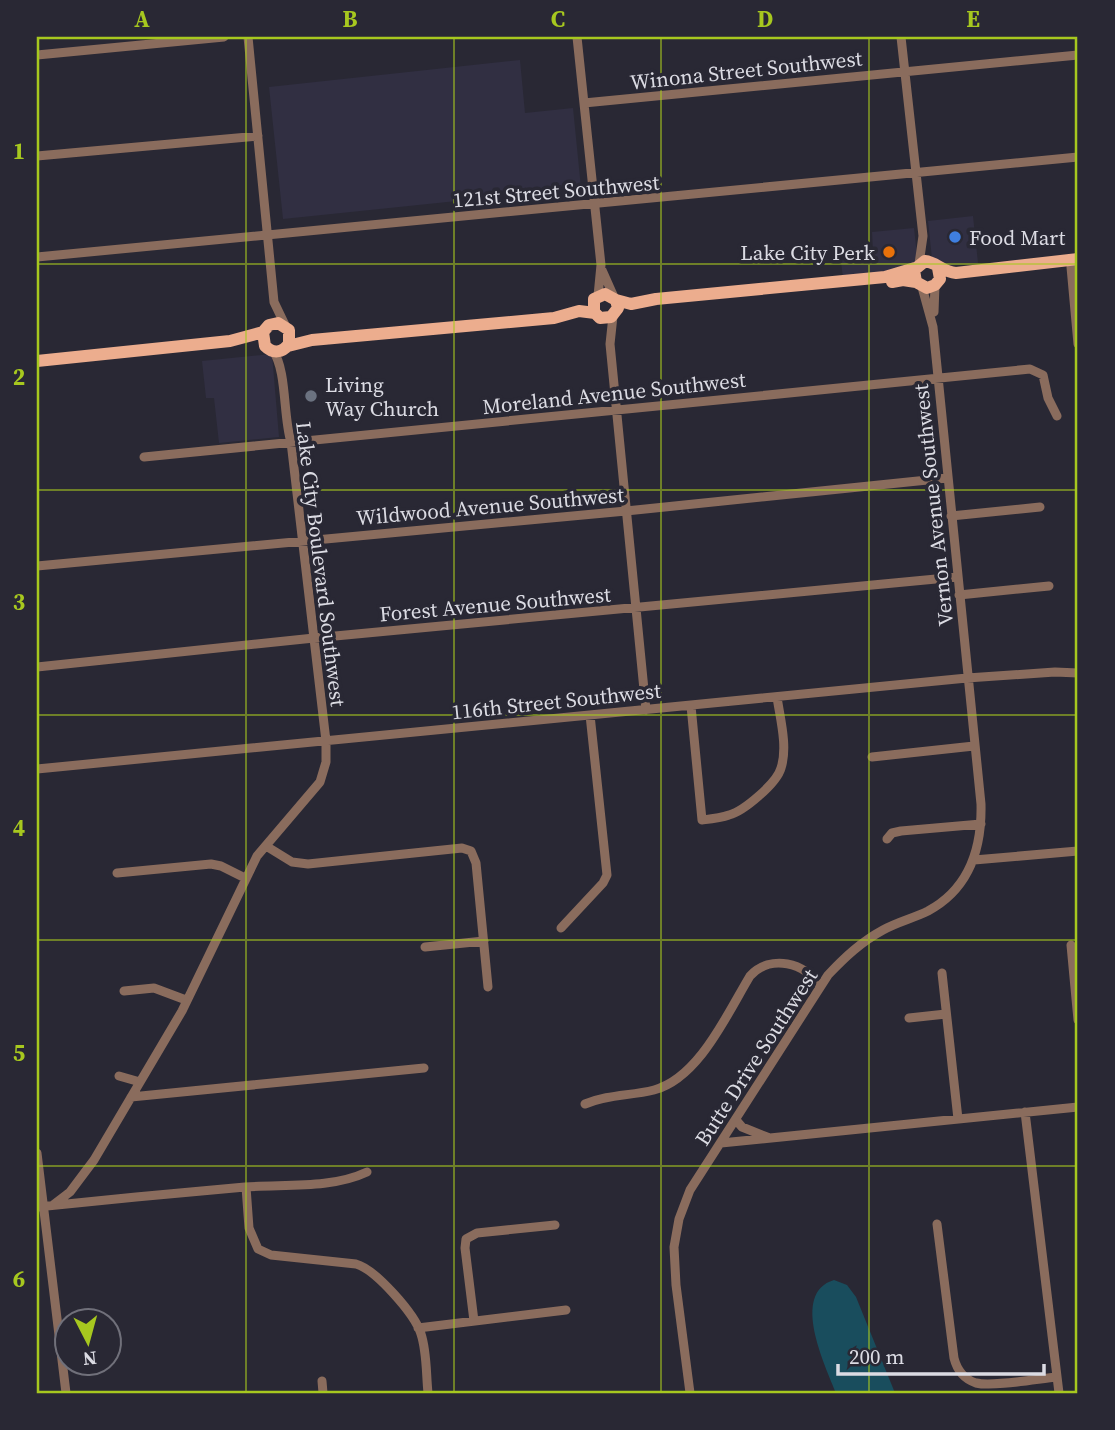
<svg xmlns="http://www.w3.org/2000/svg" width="1115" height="1430" font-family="'Source Serif 4',serif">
  <rect width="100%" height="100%" fill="#292834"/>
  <path fill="#312f42" d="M520,60l5,53 48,-5 8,80 -298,31 -14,-132z
    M973,216l5,47 -45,5 -5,-47z
    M914,228l4,36 -8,7 -67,7 -3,-24 33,-3 -1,-19z
    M272,354l7,83 -60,6 -5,-45h-8l-4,-37z"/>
  <path fill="#194d5d" d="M834,1280l13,5 9,12 39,96h-59c-11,-28 -46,-100 -2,-113z"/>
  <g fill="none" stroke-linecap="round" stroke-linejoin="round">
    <path stroke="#8a6c5d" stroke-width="9" d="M248,37l26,265 11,23
      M577,37l24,228 -3,31
      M901,37l22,199 -4,28
      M37,55l187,-18
      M584,103l494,-48
      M37,156l221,-20
      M37,257l1041,-100
      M1071,267l7,77
      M602,270l12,27
      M934,312l1,-27
      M613,316l-3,28 36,366
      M144,457l886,-88 13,6 5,23 9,18
      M951,516l89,-9
      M37,566l589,-55 321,-33
      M959,595l90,-9
      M37,667l277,-29 643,-61
      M691,706l11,114c9,-1 19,-2 27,-5 15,-4 48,-32 52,-47 7,-21 -1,-50 -4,-71
      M872,757l102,-11
      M37,769l930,-91 88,-6 23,1
      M887,839l5,-6 9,-2 80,-7
      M266,846l26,16 16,2 154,-16 9,3 5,12 12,124
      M974,860l104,-9
      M117,873l94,-9 10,2 24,12
      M561,928l42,-45 4,-8 -17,-160
      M1071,945l7,75
      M425,947l59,-6
      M942,973l16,146
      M124,991l30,-3 32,12
      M909,1018l37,-4
      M119,1076l21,6
      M131,1097l293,-29
      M585,1104c24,-10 45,-8 69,-14 45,-12 73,-76 96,-114 20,-22 56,-14 70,11
      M1025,1112l34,281
      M736,1120l6,7 25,10
      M721,1143l357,-36
      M37,1153l29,240
      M246,1187l3,41 9,21 13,6 85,9c19,5 59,50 65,70 6,18 5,40 7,59
      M53,1205l17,-13 24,-32 88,-149 75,-155 63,-74 6,-20v-21l-35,-299c-8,-25 -4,-72 -18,-91
      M37,1207c69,-7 139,-14 208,-20 40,-3 86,2 122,-15
      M937,1224l17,134c3,12 10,21 22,25 17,4 61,-4 81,-6
      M474,1321l-9,-73 1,-9 11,-6 78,-8
      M418,1328l148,-18
      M322,1381l1,12
      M690,1393l-14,-108 -2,-38 5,-28 11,-29 138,-215c17,-18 33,-33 55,-45 14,-8 31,-12 45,-19 41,-22 54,-63 53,-107l-48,-477 -11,-40"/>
    <path stroke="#ecad8e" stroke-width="12" d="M938,268l2,11 -5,6 -8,3 -11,-6 -2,-12 11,-9c11,1 18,11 31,12l122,-14
      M892,282l11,-2 13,2
      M616,300l2,8 -7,9 -11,1 -6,-6v-13l11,-5 11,6 15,4 25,-5 229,-22 30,-9
      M288,346l24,-6 242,-22 25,-7 16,2
      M37,361l193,-20 33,-9 6,-7 9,-2 11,7v14c-7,9 -16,10 -24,2l-2,-14"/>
  </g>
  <path fill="none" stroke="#a7c81f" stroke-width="2" stroke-opacity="0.55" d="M246,37v1356M454,37v1356M661,37v1356M869,37v1356M37,264h1041M37,490h1041M37,715h1041M37,940h1041M37,1166h1041"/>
  <circle fill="#3f7fe0" stroke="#292834" stroke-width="2.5" cx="955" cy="237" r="7"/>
  <circle fill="#e8710a" stroke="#292834" stroke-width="2.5" cx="889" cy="252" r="7"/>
  <circle fill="#6b7280" stroke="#292834" stroke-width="2.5" cx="311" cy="396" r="7"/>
  <g text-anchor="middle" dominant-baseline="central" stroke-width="7" stroke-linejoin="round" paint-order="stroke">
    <g font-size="21" fill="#dbdbe3" stroke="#292834">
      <text transform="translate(746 70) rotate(-6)">Winona Street Southwest</text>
      <text transform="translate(556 191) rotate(-5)">121st Street Southwest</text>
      <text transform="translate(614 393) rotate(-6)">Moreland Avenue Southwest</text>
      <text transform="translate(933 505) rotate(-96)">Vernon Avenue Southwest</text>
      <text transform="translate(490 506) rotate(-5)">Wildwood Avenue Southwest</text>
      <text transform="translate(321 564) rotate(83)">Lake City Boulevard Southwest</text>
      <text transform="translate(495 604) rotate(-5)">Forest Avenue Southwest</text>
      <text transform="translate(556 701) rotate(-6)">116th Street Southwest</text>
      <text transform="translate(756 1057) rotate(-57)">Butte Drive Southwest</text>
    </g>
    <g font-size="21" fill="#dbdbe3" stroke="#292834" text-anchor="start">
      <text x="969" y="237">Food Mart</text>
      <text x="875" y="252" text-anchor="end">Lake City Perk</text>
      <text x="325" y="384">Living<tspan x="325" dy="24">Way Church</tspan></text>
    </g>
  </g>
  <rect width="1115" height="1430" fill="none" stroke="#292834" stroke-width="77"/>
  <g transform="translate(88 1342) rotate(174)"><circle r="33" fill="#292834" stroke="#70707a" stroke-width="2"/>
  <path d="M0-5L12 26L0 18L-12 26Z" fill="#a7c81f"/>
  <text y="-10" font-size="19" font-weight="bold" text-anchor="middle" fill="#dbdbe3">N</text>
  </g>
  <path d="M838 1364v10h206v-10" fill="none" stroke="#dbdbe3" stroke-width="3.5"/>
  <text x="849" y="1364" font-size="21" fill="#dbdbe3" stroke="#292834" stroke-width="5" paint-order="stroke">200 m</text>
  <rect x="38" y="38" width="1038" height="1354" fill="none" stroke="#a7c81f" stroke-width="2.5"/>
  <g font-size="23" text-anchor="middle" font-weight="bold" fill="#a7c81f">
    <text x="142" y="27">A</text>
    <text x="350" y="27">B</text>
    <text x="558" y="27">C</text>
    <text x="765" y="27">D</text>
    <text x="973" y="27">E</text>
    <text x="19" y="159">1</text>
    <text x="19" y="385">2</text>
    <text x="19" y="610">3</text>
    <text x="19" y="836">4</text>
    <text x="19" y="1061">5</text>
    <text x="19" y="1287">6</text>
  </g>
</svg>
